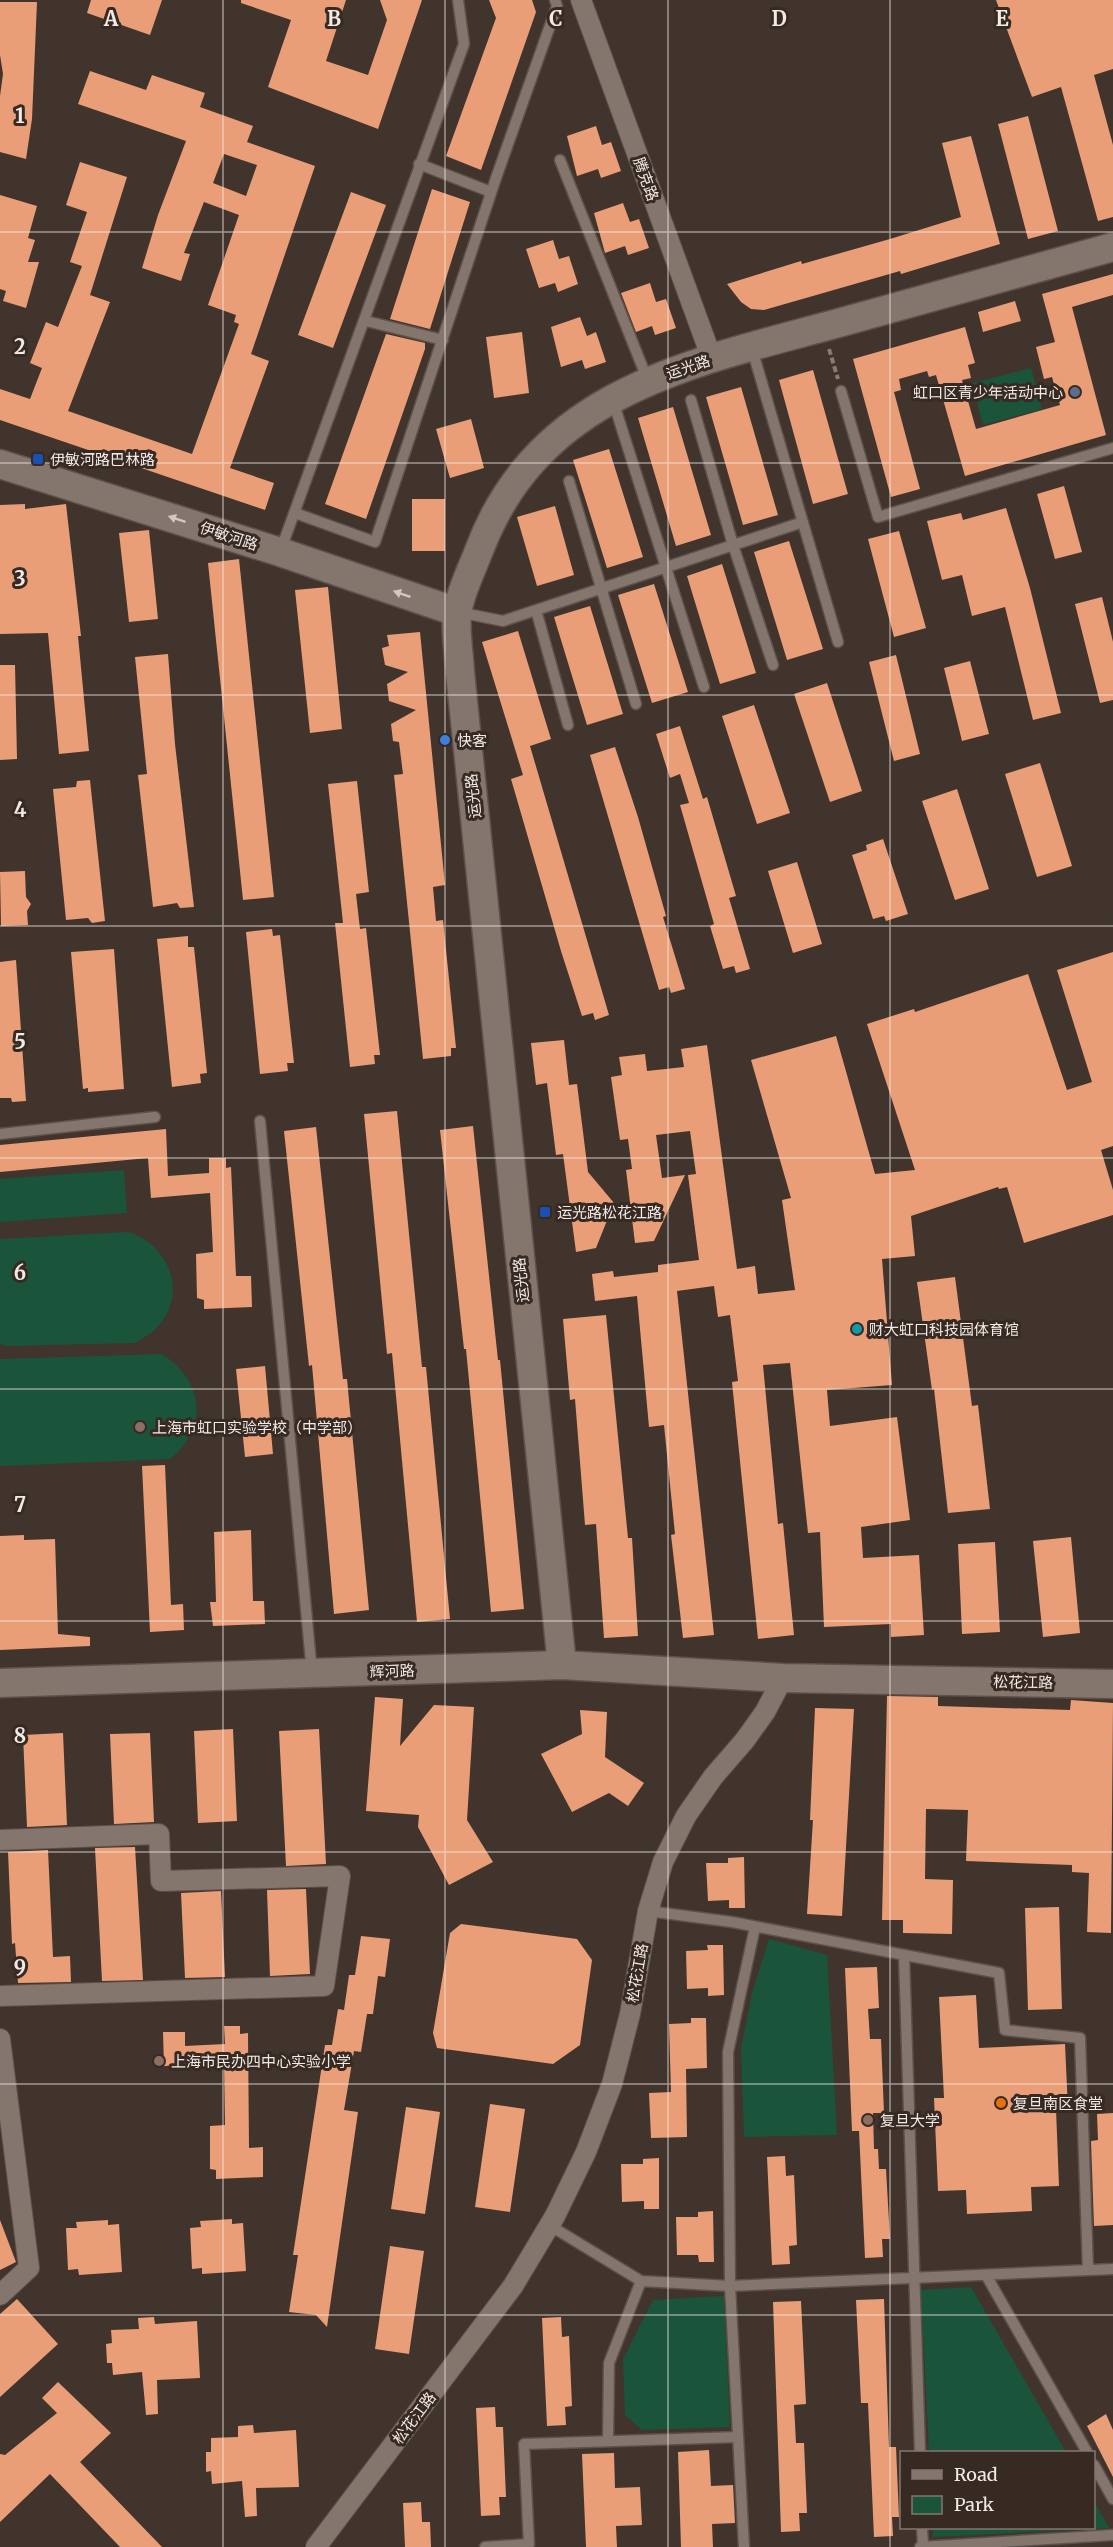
<svg xmlns="http://www.w3.org/2000/svg" width="1113" height="2547" font-family="Merriweather,'Noto Sans SC',serif">
  <rect width="100%" height="100%" fill="#41342d"/>
  <path fill="#1a543b" d="M1031,368l11,41 -59,16 -11,-42z
    M124,1170l3,43 -127,9v-43z
    M128,1232c39,12 59,56 33,91 -7,9 -17,15 -26,20l-131,3 -4,-3v-104z
    M162,1354c42,27 47,73 8,105l-170,7v-107z
    M769,1939l58,16 10,180 -93,2 -3,-89 11,-55z
    M971,2287l95,165h-137l-8,-162z
    M724,2296l6,131 -88,3 -17,-15 -2,-56 30,-59z
    M1094,2501l15,27 -176,9v-9h161z"/>
  <path fill="#ea9e77" fill-rule="evenodd" d="M91,0h71l-12,35 -63,-22z
    M241,0h105l-20,61 42,14 19,-55 -7,-20h42l-44,129 -110,-42 23,-67 -50,-17z
    M489,0h43l4,12 -55,158 -35,-14 50,-138z
    M996,0h117v69l-19,6 19,70v72l-15,4 -37,-134 -29,10z
    M0,2h37l-5,117 -6,40 -26,-7v-56l3,-22 -3,-19z
    M90,71l56,19 6,-15 53,18 -5,14 53,19 -6,16 68,24 -64,188 18,7 -39,107 44,15 -9,27 -265,-90v-31l30,10 12,-31 -12,-5 16,-41 12,5 24,-61 -12,-4 17,-50 -21,-7 14,-43 47,15 -37,118 20,7 -42,109 124,43 47,-130 -5,-2 2,-7 -28,-10 31,-90 -35,-13 -20,51 6,1 -9,27 -39,-13 16,-53 28,-74 -108,-37zM224,154l33,11 -11,31 -33,-13z
    M1028,116l30,115 -30,8 -30,-115z
    M596,126l6,19 9,-3 10,29 -20,7 -3,-9 -21,7 -10,-40z
    M971,136l29,108 -99,30 -1,-3 -136,39 -13,-1 -10,-7 -14,-18 74,-23 1,3 88,-25 71,-22 -19,-74z
    M432,189l38,13 -40,127 -40,-10z
    M351,192l35,13 -53,143 -35,-13z
    M0,195l37,11 -9,32 7,2 -7,22h11l-13,46 -23,-7 3,-10 -6,-2z
    M623,203l7,19 9,-3 10,29 -21,7 -3,-9 -20,7 -11,-40z
    M553,240l6,19 10,-3 9,28 -20,8 -3,-9 -16,5 -13,-39z
    M1113,274v21l-41,12 34,128 -141,41 -29,-101 -7,2 -2,-6 -28,8 2,11 -7,2 26,97 -29,8 -38,-138 112,-32 10,36 -7,2 3,13 -9,2 14,49 84,-24 -8,-28 -8,2 -8,-32 19,-5 -13,-48z
    M650,283l6,19 10,-3 10,29 -21,7 -3,-9 -16,6 -15,-39z
    M1015,301l6,20 -38,11 -5,-20z
    M580,317l7,19 9,-4 10,30 -21,7 -3,-9 -21,7 -10,-40z
    M522,332l7,61 -35,5 -8,-61z
    M386,334l39,9v6l-59,170 -41,-15z
    M813,370l35,124 -35,10 -34,-124z
    M741,387l37,128 -35,10 -37,-128z
    M673,407l38,128 -35,11 -38,-128z
    M471,419l13,49 -34,10 -14,-49z
    M609,449l34,108 -36,11 -34,-108z
    M1064,486l18,66 -27,7 -18,-65z
    M412,499h33v52h-33z
    M25,504v5l41,-5 15,132h-3l11,115 -30,3 -11,-121 -48,1v-129z
    M555,506l19,69 -37,11 -20,-69z
    M1006,508l24,80 31,125 -28,7 -28,-113 -33,9 -10,-41 -20,5 -15,-59 34,-8 2,7z
    M149,530l9,89 -29,3 -10,-89z
    M899,531l27,97 -32,9 -26,-98z
    M789,541l34,108 -36,11 -33,-108z
    M239,559l35,338 -31,3 -35,-337z
    M722,564l34,109 -36,11 -33,-108z
    M654,584l34,108 -36,11 -34,-108z
    M328,587l14,142 -32,4 -15,-143z
    M1102,597l11,45v58l-13,3 -25,-99z
    M590,606l33,108 -36,11 -33,-108z
    M518,631l33,108 -21,7 79,269 -14,5 -2,-7 -11,3 -21,-65 -50,-172 12,-4 -41,-133z
    M420,632l25,253 -12,2 3,34 7,-1 13,128h-5v8l-28,3 -29,-284 9,-1 -4,-32 -6,-1 -2,-17 25,-14 -27,-9 -2,-17 21,-12 -23,-7 -3,-17 7,-2 -2,-11z
    M168,654l7,90 19,163 -14,1 -3,-5 -24,4 -15,-132 9,-1 -12,-117z
    M896,655l24,99 -26,7 -25,-99z
    M970,661l19,73 -27,7 -18,-73z
    M0,665h15l2,94 -17,1z
    M827,683l35,108 -32,11 -36,-108z
    M754,705l36,108 -33,11 -35,-108z
    M680,726l23,73 4,-2 29,99 -7,2 21,71 -14,4 -2,-7 -11,3 -13,-43 4,-2 -34,-119 9,-2 -9,-29 -10,4 -14,-44z
    M615,747l23,70 28,99 -3,1 22,72 -14,4 -2,-6 -10,3 -69,-235z
    M1040,763l32,103 -35,11 -32,-103z
    M90,780l15,141 -13,2 -4,-5 -22,2 -13,-131 23,-2 1,-6z
    M357,781l12,111 -13,2 4,35 6,-1 14,127h-6l1,9 -25,3 -15,-144h8l-15,-139z
    M957,789l32,100 -34,11 -33,-99z
    M883,839l25,75 -22,7 -2,-5 -11,3 -21,-64 15,-5 -1,-5z
    M797,862l25,82 -29,9 -25,-82z
    M25,871l1,26 5,7 -4,7 1,14 -27,1 -1,-54z
    M272,929l1,7 7,-1 14,128h-7l1,8 -28,3 -14,-142z
    M188,936v11h6l13,126 -7,1 1,9 -29,4 -15,-148z
    M114,949l10,140 -36,3v-4l-5,1 -12,-137z
    M1113,952v194l-12,4 12,40v25l-89,28 -17,-56 -8,2 -1,-2 -87,29 4,40 -33,3 10,126 -65,5 3,36 67,-9 13,103 -49,7 2,31 56,-3 5,80 -33,2v-13l-67,3 -4,-95 -12,1 -18,-170 -27,2 15,159 5,-1 11,112 -36,4 -26,-257 6,-1 -8,-66 -12,2 -4,-31 -37,5 37,344 -31,3 -12,-103 4,-1 -11,-109 -15,2 -12,-131 -42,5 -3,-27 21,-3 1,6 44,-5v-7l41,-5 -11,-85 8,-1 -6,-43 -34,4 6,43 23,-3 -31,66 -19,2 -9,-73 6,-1 -4,-30 -8,1 -9,-63 11,-2 -3,-18 26,-3 2,17 37,-4 -3,-18 26,-4 30,224 18,-3 3,28 37,-4 -13,-90 9,-2 -40,-138 85,-24 39,138 40,-4 -48,-146 47,-15 1,3 113,-38 39,116 25,-8 -35,-112z
    M16,960l10,141 -14,1 -1,-4h-11v-136z
    M564,1040l5,45 8,-1 11,88 26,31 -18,45 -20,4 -13,-98 -7,1 -9,-72 -11,2 -5,-42z
    M397,1111l25,256h4l24,252 -33,3 -25,-269 -5,1 -23,-240z
    M473,1126l25,234h2l24,249 -33,3 -25,-263h-2l-24,-219z
    M316,1127l27,252h4l22,231 -35,4 -22,-249 -3,1 -25,-235z
    M166,1129l2,47 41,-3v-15h17v10l5,-1 5,109h15l1,31 -48,2v-9l-7,-2 -1,-44 17,-2 -3,-59 -59,5 -3,-40 -148,14v-27z
    M955,1277l17,129 6,-1 12,104 -42,4 -14,-124 -2,1 -15,-108z
    M606,1315l22,223h4l6,98 -34,2 -8,-114 -11,1 -10,-126 -5,1 -7,-81z
    M265,1366l8,88 -28,3 -9,-88z
    M165,1465l6,140 12,-1 1,26 -34,2 -8,-166z
    M251,1530l2,71h11l1,23 -52,2 -3,-24h6l-2,-70z
    M24,1535v5l31,-1 3,95 32,3v9l-90,4v-114z
    M1071,1537l9,96 -37,4 -10,-96z
    M995,1542l5,90 -38,2 -4,-90z
    M887,1696l51,1v9l132,4 1,-10 42,3 -2,230 -24,-1 2,-59 -17,-1v-7l-106,-4 2,-51 -42,-1 -1,70 28,1 -1,54 -49,-1v-13h-21z
    M375,1697l28,2 -3,47 34,-41 40,2 -7,113 26,42 -44,23 -31,-58 1,-12 -53,-4z
    M815,1708l39,1 -12,207 -35,-2 6,-94h-3z
    M580,1710l27,2 -2,45 39,26 -16,23 -19,-13 -37,19 -31,-58 41,-20z
    M233,1729l4,92 -39,2 -4,-92z
    M319,1729l7,135 -40,2 -7,-135z
    M63,1733l4,92 -40,2 -4,-92z
    M150,1733l4,89 -40,2 -4,-90z
    M135,1847l8,133 -41,1 -7,-133z
    M48,1850l5,107 17,-1 1,26 -53,1 -3,-40 -3,1 -4,-92z
    M744,1857l1,51h-16v-8l-21,1 -2,-38h22v-5z
    M306,1889l4,85 -40,2 -3,-86z
    M221,1891l4,86 -40,1 -4,-85z
    M1059,1907l3,102 -34,1 -3,-102z
    M461,1924l116,15 15,21 -12,85 -27,19 -116,-16 -4,-15 17,-100z
    M361,1936l29,3 -5,38 -7,-1 -5,38h-6l-6,38 -7,-1 -10,59 14,2 -31,215 -11,-12 -27,-3 9,-57h-5l32,-210h7l6,-36 6,1 5,-35h6z
    M707,1945h16l1,50 -16,1v-8l-21,1 -1,-38 22,-1z
    M877,1967l2,41 -11,1 2,30h11l3,74h-11l1,36h4l1,20h7l4,70h-8l1,18 -18,1 -6,-127h-7l-7,-163z
    M976,1995l3,53 86,-4 3,65h-12l3,77 -28,1 1,24 -65,3 -1,-24 -28,1 -4,-93h10l-5,-101z
    M691,2018h15l1,50 -21,1 1,68 -36,1 -2,-45 22,-1 -2,-68 22,-1z
    M224,2026h16v8l8,-1 1,115 14,-1v30l-47,2v-9l-6,-1v-43l15,-1 -1,-62 -60,3 -1,-34h22v14l40,-2z
    M490,2104l35,5 -15,103 -35,-5z
    M406,2107l34,5 -15,102 -34,-5z
    M1113,2113v112l-19,1 -3,-85 7,-1 -1,-26z
    M785,2156l1,20 8,-1 3,70 -8,1 1,18 -18,1 -5,-108z
    M659,2158v51h-15v-8l-22,1 -1,-38h22v-5z
    M713,2211l1,51h-15l-1,-7h-21l-1,-38h22v-5z
    M232,2219v5l11,-1 3,48 -44,3v-6l-10,1 -2,-41 11,-1 -1,-6z
    M0,2220l16,42 -16,8z
    M108,2220v5l11,-1 3,48 -43,3 -1,-6 -10,1 -2,-42h11l-1,-6z
    M390,2246l34,5 -15,103 -34,-5z
    M17,2299l41,45 -58,53v-83z
    M884,2299l5,148h7l3,70h-7l1,19 -19,1 -6,-134h-7l-5,-103z
    M801,2301l5,103 -12,1 2,38h8l3,70h-8l1,18 -19,1 -8,-230z
    M154,2317l1,7 42,-3 3,57 -43,2 1,34 -12,1 -4,-43 -29,3 -1,-12h-5l-1,-19 6,-1 -1,-13 28,-1 -1,-11z
    M561,2317l1,20 7,-1 3,70 -7,1 1,18 -19,1 -5,-108z
    M58,2382l53,51 -31,29 82,85h-42l-70,-73 -50,48v-68l5,1 52,-42 -15,-15z
    M495,2407l1,20h7l3,70h-7l1,18 -19,1 -5,-108z
    M1106,2414l7,16v47l-26,-51z
    M253,2425l1,8 42,-3 3,57 -43,1 1,28 -12,1 -3,-36 -30,3 -1,-13 -5,1v-20h5v-14l27,-1v-11z
    M709,2450l2,36 22,-1 2,38 -23,1 1,23h-32l-3,-95z
    M614,2453l1,35 25,-1 2,38 -26,1 1,21h-31l-4,-93z
    M421,2502l1,20h8l1,25h-26l-2,-44z"/>
  <g fill="none" stroke-linecap="round" stroke-linejoin="round">
    <g stroke="#5d514b" stroke-width="13">
      <path id="lane" d="M560,160l88,221
        M419,164l72,28
        M366,321l77,19
        M752,349l86,293
        M841,391l37,126 235,-69
        M691,400l42,145 40,120
        M613,401l91,286
        M569,481l67,223
        M295,513l80,29 121,-364 61,-172 -2,-6
        M280,552l184,-508 -6,-44
        M536,610l32,115
        M458,612l45,9 300,-99
        M260,1121l52,552
        M0,1134l155,-17
        M648,1911l84,11 267,51 6,57 75,8 8,232
        M904,1956l16,496
        M549,2225l92,56 89,5 383,-17
        M986,2275l101,177
        M608,2441l1,-78 32,-82
        M1094,2465l19,34
        M922,2528l1,17
        M485,2547l44,-3 -5,-100 214,-7
        M744,2547l-14,-261 -2,-234 27,-125
        M920,2547l193,-12"/>
    </g>
    <g stroke="#5d514b" stroke-width="22">
      <path id="street" d="M581,0l131,359
        M0,1840l159,-6 2,47 179,-5 -16,110 -324,10
        M0,2039l29,229 -29,27
        M316,2547l197,-261 42,-70 31,-64 26,-68 18,-70 18,-103 15,-49 23,-46 27,-39 32,-37 20,-28 18,-34"/>
    </g>
    <g stroke="#5d514b" stroke-width="31">
      <path id="secondary" d="M0,464l280,88 177,60
        M562,1665l-102,-993c-1,-19 -5,-41 -3,-59 3,-20 14,-42 21,-60 60,-163 215,-190 364,-231 91,-25 181,-50 271,-75
        M0,1683l562,-18 221,13 330,6"/>
    </g>
    <path stroke="#877c76" stroke-width="4" stroke-dasharray="6 3" stroke-linecap="butt" d="M829,349l9,30"/>
    <use href="#lane" stroke="#84756d" stroke-width="10"/>
    <use href="#street" stroke="#84756d" stroke-width="20"/>
    <use href="#secondary" stroke="#84756d" stroke-width="28"/>
  </g>
  <defs><path id="oneway-solid" d="M-6-.8H1V-3.2L6.5 0L1 3.2V.8H-6Z" transform="scale(1.5)"/></defs>
  <g fill="#d2c7c2">
    <use href="#oneway-solid" transform="translate(177 519) rotate(-162)"/>
    <use href="#oneway-solid" transform="translate(402 594) rotate(-161)"/>
  </g>
  <path fill="none" stroke="#f3eae6" stroke-width="1.5" stroke-opacity="0.55" d="M223,0v2547M445,0v2547M668,0v2547M890,0v2547M0,232h1113M0,463h1113M0,695h1113M0,926h1113M0,1158h1113M0,1389h1113M0,1621h1113M0,1852h1113M0,2084h1113M0,2315h1113"/>
  <circle fill="#5c6f8a" stroke="#372a23" stroke-width="2" cx="1075" cy="392" r="6"/>
  <g fill="#1a4fb4" stroke="#372a23" stroke-width="2">
    <rect x="32" y="453" width="12" height="12" rx="3"/>
    <rect x="539" y="1206" width="12" height="12" rx="3"/>
  </g>
  <circle fill="#3f7fe0" stroke="#372a23" stroke-width="2" cx="445" cy="740" r="6"/>
  <circle fill="#0f9aa8" stroke="#372a23" stroke-width="2" cx="857" cy="1329" r="6"/>
  <g fill="#8d6e63" stroke="#372a23" stroke-width="2">
    <circle cx="140" cy="1427" r="6"/>
    <circle cx="159" cy="2061" r="6"/>
    <circle cx="868" cy="2120" r="6"/>
  </g>
  <circle fill="#e8710a" stroke="#372a23" stroke-width="2" cx="1001" cy="2103" r="6"/>
  <g text-anchor="middle" dominant-baseline="central" stroke-width="6" stroke-linejoin="round" paint-order="stroke">
    <g font-size="15" fill="#f3eae6" stroke="#372a23">
      <text transform="translate(646 179) rotate(70)">腾克路</text>
      <text transform="translate(688 367) rotate(-19)">运光路</text>
      <text transform="translate(229 536) rotate(18)">伊敏河路</text>
      <text transform="translate(473 796) rotate(-96)">运光路</text>
      <text transform="translate(521 1280) rotate(-96)">运光路</text>
      <text transform="translate(392 1671) rotate(-2)">辉河路</text>
      <text transform="translate(1023 1682) rotate(1)">松花江路</text>
      <text transform="translate(637 1973) rotate(-80)">松花江路</text>
      <text transform="translate(414 2418) rotate(-53)">松花江路</text>
    </g>
    <g font-size="15" fill="#f3eae6" stroke="#372a23" text-anchor="start">
      <text x="1063" y="392" text-anchor="end">虹口区青少年活动中心</text>
      <text x="50" y="459">伊敏河路巴林路</text>
      <text x="457" y="740">快客</text>
      <text x="557" y="1212">运光路松花江路</text>
      <text x="869" y="1329">财大虹口科技园体育馆</text>
      <text x="152" y="1427">上海市虹口实验学校（中学部）</text>
      <text x="171" y="2061">上海市民办四中心实验小学</text>
      <text x="1013" y="2103">复旦南区食堂</text>
      <text x="880" y="2120">复旦大学</text>
    </g>
  </g>
  <g font-size="20" text-anchor="middle" font-weight="bold" fill="#f3eae6" stroke="#372a23" stroke-width="6" stroke-linejoin="round" paint-order="stroke">
    <text x="111" y="26">A</text>
    <text x="334" y="26">B</text>
    <text x="556" y="26">C</text>
    <text x="779" y="26">D</text>
    <text x="1002" y="26">E</text>
    <text x="20" y="123">1</text>
    <text x="20" y="354">2</text>
    <text x="20" y="586">3</text>
    <text x="20" y="817">4</text>
    <text x="20" y="1049">5</text>
    <text x="20" y="1280">6</text>
    <text x="20" y="1512">7</text>
    <text x="20" y="1743">8</text>
    <text x="20" y="1975">9</text>
  </g>
  <rect x="900" y="2451" width="195" height="78" fill="#372a23" stroke="#827771" stroke-width="1.5"/>
  <rect x="912" y="2470" width="30" height="9" fill="#84756d" stroke="#827771" stroke-width="1.5"/>
  <text x="954" y="2481" font-size="18" fill="#f3eae6">Road</text>
  <rect x="912" y="2496" width="30" height="18" fill="#1a543b" stroke="#827771" stroke-width="1.5"/>
  <text x="954" y="2511" font-size="18" fill="#f3eae6">Park</text>
</svg>
